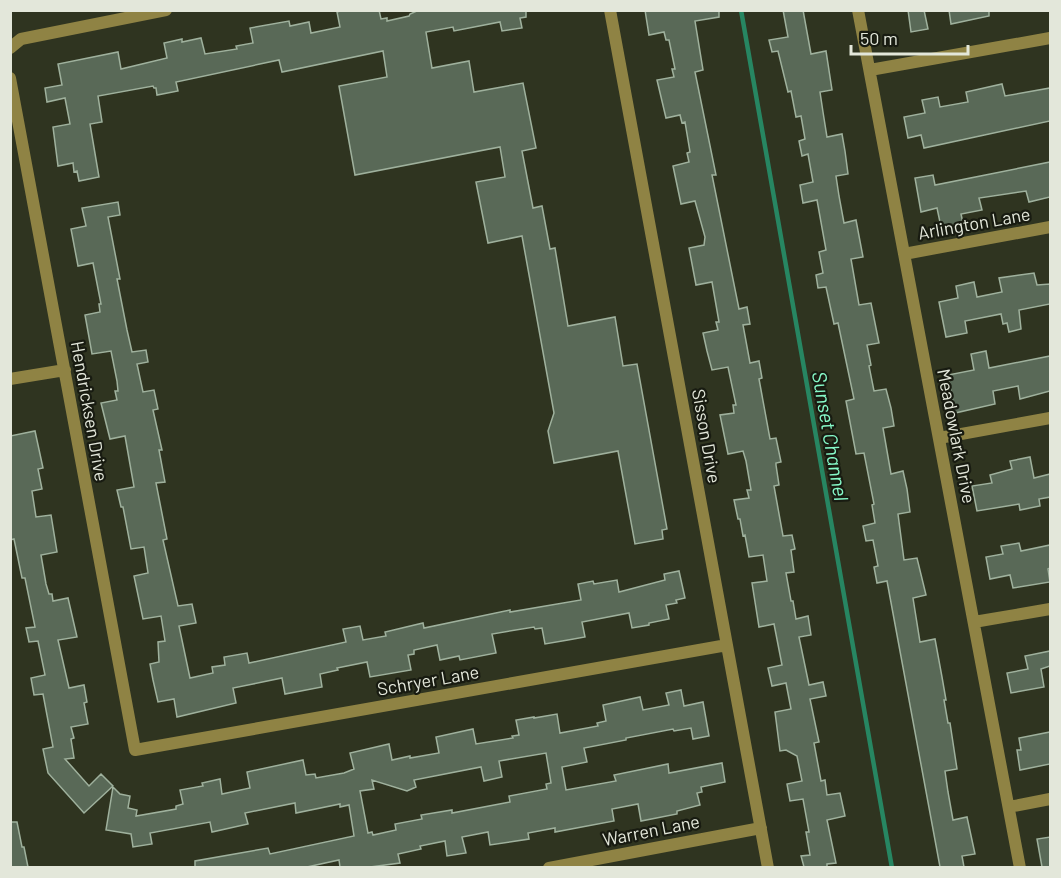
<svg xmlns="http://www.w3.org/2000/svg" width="1061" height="878" font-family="Barlow,sans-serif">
  <rect width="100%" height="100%" fill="#2f3420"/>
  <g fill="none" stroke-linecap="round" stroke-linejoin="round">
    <path stroke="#278662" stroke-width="4.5" d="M741,10l151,858"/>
  </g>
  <path fill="#596957" stroke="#9fb19d" stroke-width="1.5" fill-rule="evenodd" d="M343,10h36l2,9 6,-1v3l22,-5 1,-2 9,-4h107v7l-6,1 2,10 -20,3 -2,-9 -46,9 -1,-4 -27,5 6,36 37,-7 5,31 49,-9 13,65 -14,3 11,57 9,-2 8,43 5,-1 13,78 47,-9 8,49 14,-2 30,165 -5,1 1,9 -28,5 -17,-93 -64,12 -6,-32 6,-18 -32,-177 -34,7 -12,-61 29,-5 -5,-30 -145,28 -16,-89 48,-9 -4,-26 -101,21 -3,-12 -103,22 2,9 -21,4 -1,-7h-2l-1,-2 -55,10 4,26 -12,2 9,53 -20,4 -2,-10 -3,1 -1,-9 -15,3 -5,-39 17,-3 -5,-26 -18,4 -2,-14 17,-3 -4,-21 60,-12 3,17 46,-11 -3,-15 18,-4v3l19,-4 4,16 32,-5 -1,-3 17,-3 -3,-15 39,-7 1,5 19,-4 2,11 29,-6 -3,-15z
    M645,10h74v7l-24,4 8,49 -8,2 21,103h-4l27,134 8,-2 3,17 -7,1 7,38 9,-2 3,17 -3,1 11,60 6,-1 5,24 -5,1v2l3,20 -5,1 9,50 9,-1 3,14 -4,1 3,22 -8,1 5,28h2l3,18 12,-3 3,19 -12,2 10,48 14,-3 3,14 -16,3 9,43 -5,1 7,38 4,-1 2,15 13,-2 5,23 -18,4 9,43 -9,1v3h-23l-3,-11 9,-1 -4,-23h3l-6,-33 -13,2 -3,-17 15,-3 -5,-25 -11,-6 -6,1 -5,-39 16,-3 -5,-26 -14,3 -4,-18 14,-3 -8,-41 -15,3 -7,-44 15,-2 -4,-26 -14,2 -4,-22 -2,1 -3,-17h-2l-4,-19 15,-2 -2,-8h4l-5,-29 -3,-10 -15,3 -8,-39 14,-2 -1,-8h3l-8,-38 -16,3 -5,-19 -4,-18 15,-3 -2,-8h3l-7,-40 -16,3 -7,-37 15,-3 1,-8 -10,-36 -14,3 -8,-38 16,-4 -2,-9 3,-1 -5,-30 -3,1 -2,-8 -14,3 -9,-38 17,-3 -2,-8h3l-6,-29h-3l-2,-8 -15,3z
    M783,10h20l8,44 15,-3 6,39 -12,2 3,20 4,25 15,-3 3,17 3,23 -12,2 3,20 5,27 12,-3 7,37 -12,2 8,46 12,-2 8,40 -12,2 4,20 -2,1 5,25 12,-2 5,19 3,18 -11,2 8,46 12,-3 4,18 3,23 -12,2 6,46 13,-2 9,37 -13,3 7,44 15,-3 7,38 4,23h-2l4,23h2l7,46 -12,2 3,21 5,28 14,-3 8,37 -13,2 2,11h-24l-53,-286 -10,2 -3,-16 4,-1 -5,-26 -7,1 -3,-15 12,-3 -3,-18 2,-1 -10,-51 -8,1 -10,-53 8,-2 -16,-76 -4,1 -8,-37 -8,1 -2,-13 7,-2 -4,-21 7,-2 -9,-50 -14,3 -3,-18 13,-3 -5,-28 -6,2 -3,-15 6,-2 -4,-23 -5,1 -5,-26 -3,1 -10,-41 -6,1 -3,-12 19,-3z
    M908,10h16l4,19 -17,3z
    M949,10h40v6l-38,8z
    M1002,84l3,12 45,-8v33l-126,27 -3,-13 -13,3 -4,-21 21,-4 -3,-13 16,-3 2,10 28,-5 -2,-10z
    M1050,162v35l-21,5 -3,-11 -47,7 3,12 -21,4 2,9 -22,4 -4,-19 -16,4 -6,-34 18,-3 2,10z
    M118,202l2,13 -12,2 12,62h-3l10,51 5,22 14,-2 2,12 -11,2 6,28 11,-2 4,19 -5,1 9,40h-3l6,32 -9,1 11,56 -4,1 15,66 14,-2 4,19 -17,3 11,52 23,-5 -1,-6 13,-2 -1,-8 23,-4 2,10 97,-21 -3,-13 17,-3 3,14 23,-4 -1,-4 38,-9 1,5 86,-18v2l71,-12 -3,-16 15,-3 1,3 23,-4 2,12 46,-12 -1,-6 15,-3 6,27 -9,2 1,3 -11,2 3,14 -20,4v2l-17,3 -3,-15 -47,9 3,15 -17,3 -23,4 -3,-16 -7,1 -1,-2 -42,7 4,19 -36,7 -1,-4 -19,4 -3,-15 -23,5v4l-6,1 3,15 -41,7 -3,-15 -30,6 1,2 -18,4 2,13 -37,7 -3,-16 -29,6 -20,4 3,15 -59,14 -3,-18 -16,3 -5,-22 -3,-16 9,-2 -1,-20 7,-1 -4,-25 -18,3 -9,-43 14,-3 -4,-26 -13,2 -8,-42h-2l-4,-17 17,-3 -9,-51 -15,3 -9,-36 16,-3 -2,-9h3l-1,-10 -6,-30 -19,3 -7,-39 15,-3 -1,-8h2l-8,-41 -15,3 -7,-37 15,-3 -4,-18z
    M1034,273l3,12 13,-1v20l-31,6 2,19 -12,3 -2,-9 -4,1 -2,-10 -36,7 2,12 -21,4 -7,-35 19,-4 -2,-12 18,-4 3,15 25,-5 -3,-14z
    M986,351l3,17 61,-12v35l-30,8 -2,-13 -25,5 2,13 -40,9 -7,-38 26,-5 -3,-16z
    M35,431l8,37 -5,1 4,20 -10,2 4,26 15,-2 6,37 -16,3 5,29 3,10h3l1,7 15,-3 9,39 -19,3 11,48 15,-3 3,17 -3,1 4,21 -17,3 3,11 -3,1 3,19 -9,1 24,27 12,-12 12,12 -29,27 -36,-40 -5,-24 10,-2 -10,-53 -9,1 -3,-17 14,-3 -7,-34 -9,1 -3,-14 9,-1 -10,-49h-3l-8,-39 -4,1v-104z
    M1030,457l4,21 16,-4v23l-11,2 1,7 -20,4 -1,-6 -42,7 -5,-25 20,-3 -2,-8 22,-6 -2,-8z
    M1019,543l2,8 29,-6v23l-2,1 2,13 -37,6 -3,-13 -20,4 -4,-22 17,-3 -2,-8z
    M1050,651v15l-9,3 3,18 -33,6 -4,-20 21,-4 -3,-13z
    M681,690l3,16 19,-4 6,34 -16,3 -2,-11 -17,3 -1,-2 -47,9v2l-42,8 3,14 -25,5 4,23 50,-9 -2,-6 54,-11 1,9 53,-10 3,19 -24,5 1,5 -5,1 3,12 -23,6v3l-36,7 -3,-17 -26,5 2,12 -59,11v-4l-27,5 1,6 -39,6 -2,-13 -26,5 4,16 -19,3 -2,-15 -25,5 1,3 -23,5 2,9 -30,4h-30l-1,-7 -32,7h-112v-6l73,-13 2,6 84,-18 -5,-31 -9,2v-3l-44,9 -1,-10 -50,10 3,11 -36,8 -2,-10 -60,11 2,11 -19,3 -2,-13 -25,-4 7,-43 7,7 10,2 -2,12 9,2 -1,6 40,-7v-3l7,-2 -3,-14 23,-4 -1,-3 18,-4 2,15 28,-6 -3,-16 56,-12 3,15 9,-1 1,4 28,-5 10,-4 -4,-16 39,-9 3,16 18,-4v2l29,-5 -3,-16 37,-8 3,15 37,-6 -1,-2 7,-1 -3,-15 18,-3v1l23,-4 3,19 38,-7 -1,-3 9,-2 -3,-16 37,-8 3,13 26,-5 -3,-12zM546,753l5,30 -5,1 1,5 -38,7 1,6 -58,11v-3l-31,5 1,4 -27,5 1,6 -23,5 -1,-3 -4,1 -8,-42 14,-2 -2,-9 35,11 9,-4 -2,-7 67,-13 3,14 18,-4 -3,-16z
    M1050,732v32l-30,6 -3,-20h4l-2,-12z
    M10,822h7l5,25h2l4,20h-18z
    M1050,837v30h-8l-5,-28z"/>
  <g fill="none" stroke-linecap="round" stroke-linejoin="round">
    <path stroke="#8f8344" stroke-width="12" d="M610,10l158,858
      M858,10l162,858
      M10,48l11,-9 145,-29
      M870,70l180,-32
      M10,78l125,672 592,-105
      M904,254l146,-27
      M10,379l55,-9
      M939,438l111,-20
      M974,622l76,-13
      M1009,807l41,-8
      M549,868l212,-40"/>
  </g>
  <g text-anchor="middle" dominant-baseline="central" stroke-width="4.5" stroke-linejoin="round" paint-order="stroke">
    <g font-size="18" fill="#e3e7da" stroke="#181b11">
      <text transform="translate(974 223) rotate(-10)">Arlington Lane</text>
      <text transform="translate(90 411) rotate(80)">Hendricksen Drive</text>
      <text transform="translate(707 436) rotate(80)">Sisson Drive</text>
      <text transform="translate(957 436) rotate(79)">Meadowlark Drive</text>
      <text transform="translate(428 680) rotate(-10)">Schryer Lane</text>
      <text transform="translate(651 830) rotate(-11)">Warren Lane</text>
    </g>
    <g font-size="20" font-style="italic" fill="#87fac9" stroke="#181b11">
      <text transform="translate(831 436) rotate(80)">Sunset Channel</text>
    </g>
  </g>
  <rect width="1061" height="878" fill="none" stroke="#e3e7da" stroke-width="24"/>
  <path d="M851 45v9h117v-9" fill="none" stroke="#e3e7da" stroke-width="3"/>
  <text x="860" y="45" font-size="18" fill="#e3e7da" stroke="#181b11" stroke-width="4.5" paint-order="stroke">50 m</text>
</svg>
